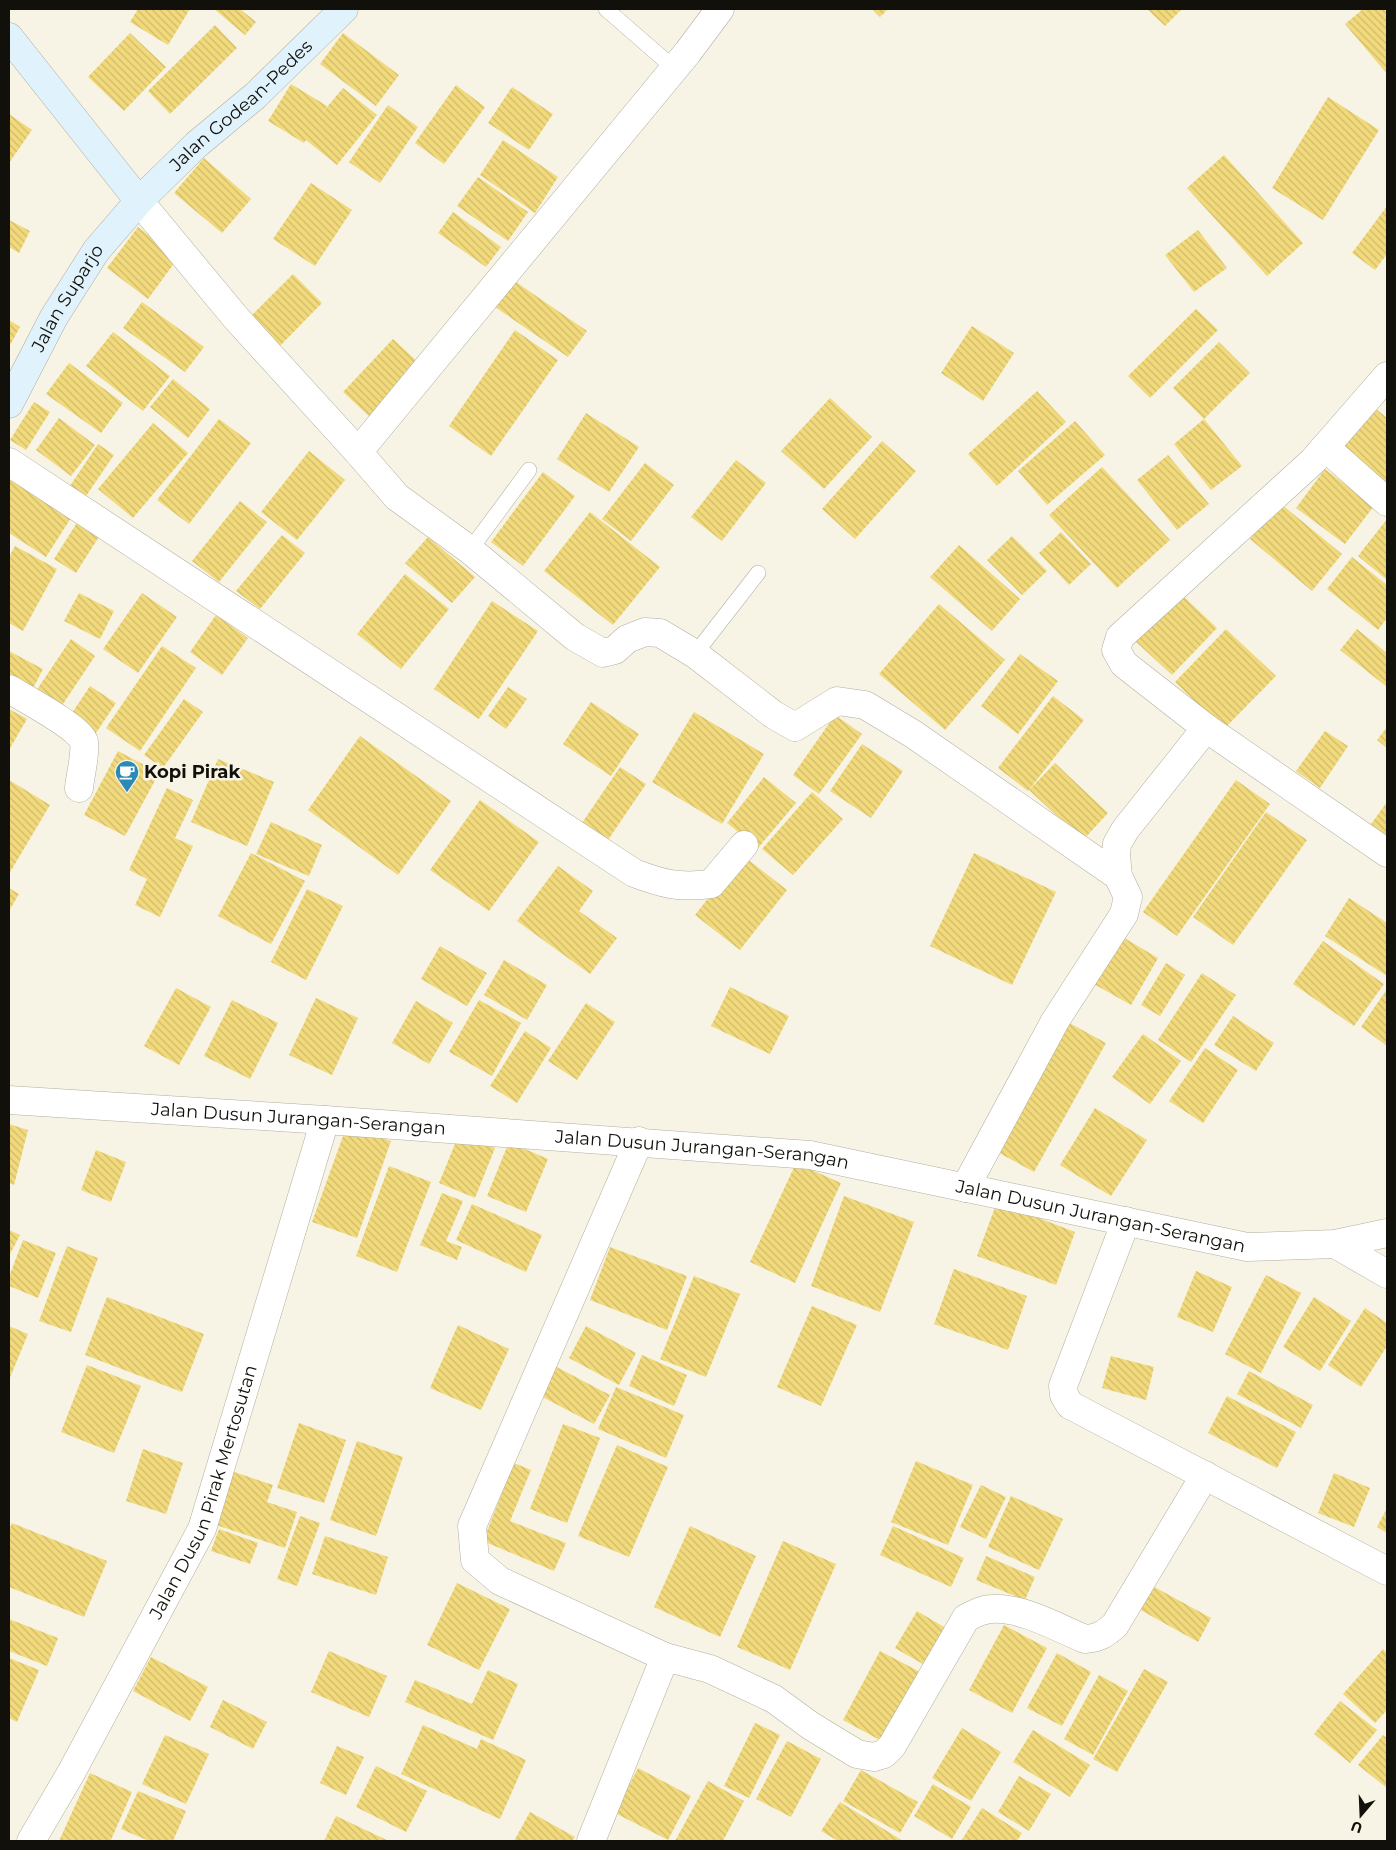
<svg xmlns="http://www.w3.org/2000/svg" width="1396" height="1850" font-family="Montserrat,sans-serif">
  <defs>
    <pattern id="building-back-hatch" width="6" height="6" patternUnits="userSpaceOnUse" patternTransform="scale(1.25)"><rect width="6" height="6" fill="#f2da7c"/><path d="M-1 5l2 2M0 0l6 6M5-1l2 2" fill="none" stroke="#ceba6a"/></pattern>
  </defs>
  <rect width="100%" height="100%" fill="#f8f4e5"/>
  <path fill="url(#building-back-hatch)" d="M138,9h52l-22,36 -38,-23z
    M214,9h26l16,13 -11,13z
    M872,9h16l-8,8z
    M1147,9h35l-17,17z
    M1363,9h24v65l-42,-50z
    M215,25l22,23 -67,66 -22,-23z
    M130,33l36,34 -42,44 -36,-34z
    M343,33l56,42 -23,31 -56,-42z
    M291,84l36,22 -5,7 21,-25 34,27 -40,50 -31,-25 -2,3 -36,-22z
    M456,85l29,22 -41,57 -29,-21z
    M512,87l41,27 -24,36 -41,-27z
    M1328,97l51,33 -56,90 -51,-32z
    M388,105l30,22 -38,56 -31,-21z
    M9,114l23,16 -23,33z
    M503,140l55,37 -23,36 -55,-38z
    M1224,155l79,88 -36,33 -80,-88z
    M204,158l47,41 -29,34 -48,-40z
    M478,177l50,35 -20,29 -51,-35z
    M311,183l41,27 -37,56 -42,-27z
    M1387,206v48l-12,16 -23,-17z
    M453,212l48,35 -15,20 -48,-34z
    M9,220l21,11 -11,22 -10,-6z
    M138,227l40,31 -30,41 -41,-31z
    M1198,230l29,38 -33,24 -29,-37z
    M293,274l29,29 -44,45 -30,-29z
    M513,280l74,51 -19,26 -73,-50z
    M142,302l62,45 -19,25 -62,-44z
    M1196,309l22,21 -68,68 -22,-22z
    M9,320l11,7 -11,20z
    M972,326l42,27 -31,48 -42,-28z
    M515,330l43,30 -67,96 -42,-30z
    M113,332l57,44 -27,35 -57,-45z
    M393,339l27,25 -50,53 -27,-25z
    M1219,342l31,31 -46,46 -31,-31z
    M69,363l54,40 -22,30 -55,-39z
    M173,379l37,30 -22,29 -38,-31z
    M1037,391l29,31 -69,64 -29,-32z
    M830,398l42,39 -48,52 -43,-38z
    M34,402l16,10 -24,38 -16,-10z
    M1369,403l18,15v75l-55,-43z
    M586,413l53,34 -30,45 -52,-33z
    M59,418l36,27 -24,31 -35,-26z
    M219,419l32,24 -62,81 -32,-24z
    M1204,419l38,47 -31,24 -37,-46z
    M1075,421l30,34 -58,50 -29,-34z
    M153,423l35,30 -55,65 -35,-29z
    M882,441l34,30 -61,68 -33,-30z
    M98,444l16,11 -30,44 -16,-10z
    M309,451l36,29 -48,60 -36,-28z
    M1168,455l41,49 -32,26 -40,-50z
    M736,460l30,23 -44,58 -31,-24z
    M645,463l29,22 -43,56 -29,-22z
    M1102,467l68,73 -53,48 -68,-73z
    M1325,469l49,37 -29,38 -49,-36z
    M543,472l32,24 -52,70 -32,-24z
    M9,478l62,40 -25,39 -37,-24z
    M240,501l27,21 -48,60 -27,-21z
    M1281,504l61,50 -30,37 -62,-52z
    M590,512l70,55 -47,58 -69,-54z
    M80,518l22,14 -26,41 -22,-14z
    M1387,519v61l-29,-24z
    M1061,532l30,32 -22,21 -30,-32z
    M282,535l23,18 -45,56 -24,-18z
    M1012,536l35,35 -25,24 -35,-35z
    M428,537l47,40 -23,26 -47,-40z
    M959,545l61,54 -28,32 -62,-54z
    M15,546l42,23 -34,62 -14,-8v-66z
    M1352,557l35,28v33l-9,12 -51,-41z
    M405,574l44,35 -48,60 -44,-35z
    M79,593l35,18 -14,28 -36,-18z
    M142,593l35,24 -39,56 -35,-24z
    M1180,593l37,35 -45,47 -38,-35z
    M492,601l46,30 -59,88 -45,-30z
    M939,604l66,56 -60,70 -66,-56z
    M216,615l32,23 -26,37 -32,-23z
    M1226,629l50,47 -52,53 -49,-47z
    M1357,629l30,24v34l-47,-37z
    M71,639l24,17 -36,54 -25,-16z
    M162,646l34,22 -56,83 -34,-23z
    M9,651l34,18 -15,29 -19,-9z
    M1020,654l38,27 -40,53 -37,-28z
    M90,686l26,17 -24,36 -26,-17z
    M508,687l19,12 -21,30 -18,-13z
    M1053,696l31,24 -56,71 -30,-23z
    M184,699l19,13 -40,56 -19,-13z
    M591,702l48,32 -28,42 -48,-32z
    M9,709l18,10 -18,31z
    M694,712l70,42 -42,70 -70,-42z
    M835,715l27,19 -43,60 -26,-19z
    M1387,727v21l-10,-8z
    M1325,731l23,15 -28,42 -24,-17z
    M360,736l91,65 -53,74 -90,-65z
    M862,744l41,27 -32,47 -41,-27z
    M118,751l41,22 -34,63 -41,-21z
    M218,759l56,23 -27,64 -56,-24z
    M1055,763l53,50 -25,27 -54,-50z
    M620,767l26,17 -38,56 -26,-17z
    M764,777l32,26 -38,45 -31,-25z
    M9,780l41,25 -41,69z
    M1236,780l34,24 -93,132 -34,-24z
    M167,788l26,12 -18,38 18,8 -33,71 -25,-12 12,-26 -18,-9z
    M812,792l31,27 -50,56 -31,-26z
    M480,800l59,42 -50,69 -59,-41z
    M1387,802v34l-16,-12z
    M1266,812l41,28 -74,105 -40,-28z
    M271,822l51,23 -13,31 -53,-22z
    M251,853l54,28 -34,63 -53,-28z
    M974,853l82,39 -44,93 -82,-39z
    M742,855l45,35 -47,60 -45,-35z
    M558,866l35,25 -14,20 38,27 -27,36 -73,-53z
    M9,888l10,6 -10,17z
    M307,889l36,17 -37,74 -35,-18z
    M1349,898l38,25v53l-62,-40z
    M1121,936l37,22 -27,47 -39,-22z
    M1323,941l61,43 -30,42 -61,-42z
    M440,946l47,27 -20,33 -46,-27z
    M504,960l43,25 -20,35 -43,-25z
    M1166,963l19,12 -25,41 -19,-11z
    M1202,973l34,22 -45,67 -33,-22z
    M730,987l59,29 -19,38 -59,-28z
    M176,988l35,19 -32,58 -35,-19z
    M1387,989v57l-26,-19z
    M316,998l42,20 -26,57 -43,-20z
    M232,1000l46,23 -28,56 -46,-23z
    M479,1000l42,23 -29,53 -43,-24z
    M416,1001l37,22 -24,41 -37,-21z
    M586,1003l29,19 -38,58 -29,-19z
    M1233,1016l41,27 -18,28 -42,-26z
    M1064,1020l42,23 -72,129 -42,-23z
    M525,1031l26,17 -34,55 -27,-17z
    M1143,1034l38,27 -31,43 -38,-27z
    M1205,1048l33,22 -35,53 -34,-22z
    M1095,1108l52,32 -36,56 -51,-31z
    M9,1124l19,6 -14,55 -5,-2z
    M347,1125l44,16 -34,97 -45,-16z
    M459,1134l36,14 -20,50 -36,-15z
    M509,1142l39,17 -22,53 -39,-16z
    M96,1150l30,12 -15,40 -30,-12z
    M796,1163l45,20 -46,100 -45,-21z
    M389,1166l42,16 -34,90 -41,-16z
    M442,1193l21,8 -17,40 16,6 -5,13 -37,-15z
    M844,1196l70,26 -34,90 -69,-26z
    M997,1202l78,30 -19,53 -79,-29z
    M472,1204l70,31 -16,37 -70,-32z
    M9,1230l11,5 -11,21z
    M23,1240l33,13 -18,45 -29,-12v-9z
    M67,1246l31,12 -27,74 -32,-11z
    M610,1247l77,29 -20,54 -77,-30z
    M954,1269l73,27 -19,54 -74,-26z
    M1196,1271l36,16 -19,45 -36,-15z
    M1266,1275l35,18 -40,80 -36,-19z
    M694,1276l46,18 -34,83 -46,-18z
    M107,1297l97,37 -22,58 -97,-37z
    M1314,1297l37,24 -31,50 -37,-24z
    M812,1306l45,19 -36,81 -44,-19z
    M1365,1308l22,15v23l-26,41 -33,-22z
    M458,1325l51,24 -28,61 -51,-22z
    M9,1326l19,8 -19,46z
    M586,1326l50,27 -17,32 -50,-27z
    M642,1355l45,20 -13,31 -45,-20z
    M1111,1356l43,11 -8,33 -44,-12z
    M549,1363l61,32 -16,29 -61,-32z
    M87,1365l54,21 -27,67 -53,-21z
    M1249,1371l64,34 -12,23 -64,-34z
    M616,1387l68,28 -18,43 -68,-29z
    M1227,1396l69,36 -19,36 -69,-35z
    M299,1423l47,17 -22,63 -47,-15z
    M563,1424l37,14 -33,85 -37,-14z
    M357,1441l46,16 -27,79 -46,-16z
    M617,1445l51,22 -39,90 -51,-21z
    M143,1449l40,14 -17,51 -40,-13z
    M916,1461l57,24 -25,60 -57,-23z
    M514,1463l17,7 -21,51 56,22 -12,28 -71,-30z
    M231,1471l42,14 -6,17 30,10 -12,36 -72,-24z
    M1334,1473l36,15 -16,39 -36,-14z
    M981,1485l25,12 -20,42 -26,-12z
    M1011,1496l52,23 -24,51 -51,-23z
    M1387,1508v25l-10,-6z
    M300,1516l20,7 -23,63 -20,-7z
    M12,1523l95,38 -23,56 -75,-30v-57z
    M690,1526l66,30 -36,81 -66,-30z
    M893,1526l71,32 -13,29 -71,-32z
    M219,1529l39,14 -8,21 -39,-13z
    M325,1536l63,21 -12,38 -64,-21z
    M783,1541l53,23 -46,106 -53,-23z
    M986,1556l49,21 -10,23 -49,-20z
    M457,1583l53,26 -31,61 -52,-25z
    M1149,1584l62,34 -13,24 -61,-34z
    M917,1611l32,19 -21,37 -33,-19z
    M9,1619l49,19 -11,28 -38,-15z
    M1004,1625l43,23 -35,65 -43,-23z
    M1383,1649l4,4v57l-12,13 -32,-29z
    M329,1651l58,25 -18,41 -58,-25z
    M880,1651l44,23 -37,70 -44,-24z
    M1057,1653l34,19 -29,54 -35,-18z
    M151,1657l57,30 -18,34 -57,-30z
    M9,1658l30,12 -22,52 -8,-4z
    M1144,1669l24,13 -51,90 -24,-13z
    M488,1670l30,14 -25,56 -88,-38 10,-22 57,24z
    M1099,1675l29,16 -35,64 -29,-16z
    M223,1700l44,22 -14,27 -43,-22z
    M1340,1701l37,29 -27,33 -36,-29z
    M755,1723l25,12 -31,63 -25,-12z
    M423,1725l54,24 4,-10 45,21 -26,59 -99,-45z
    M962,1728l39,24 -30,49 -39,-23z
    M1033,1730l57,35 -20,32 -57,-35z
    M165,1735l44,19 -23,50 -44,-20z
    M1383,1735l4,3v50l-29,-23z
    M787,1741l34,18 -30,58 -35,-18z
    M337,1746l27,11 -18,38 -26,-12z
    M376,1766l51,25 -21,41 -50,-25z
    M638,1768l53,28 -23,44 -53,-27z
    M861,1770l57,32 -18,31 -57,-32z
    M90,1773l42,19 -21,48 3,1h-55z
    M1019,1776l32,18 -22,37 -31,-19z
    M708,1781l36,20 -21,40h-48z
    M933,1784l38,23 -19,32 -38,-23z
    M138,1791l48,20 -13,30h-24l-28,-12z
    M840,1802l63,39h-65l-17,-10z
    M982,1808l40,25 -5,8h-56z
    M530,1812l45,25 -3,4h-58z
    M336,1816l53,25h-65z"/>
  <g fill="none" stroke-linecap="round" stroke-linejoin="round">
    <g stroke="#b1ae9f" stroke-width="16">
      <path id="lane" d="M606,9l69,60
        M470,550l59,-80
        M695,654l63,-81"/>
    </g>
    <g stroke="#b1ae9f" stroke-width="29">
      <g id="street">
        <path d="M720,9l-32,43 -330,400 39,45 73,53 105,87 28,16 12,-3 12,-11 18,-7 15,1 35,21 79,61 21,12 42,-26 28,4 48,29 205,142"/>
        <path d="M139,201l97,117 122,134"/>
        <path d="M1387,376l-74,85 -193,176 -4,13 8,14 82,64 181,125"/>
        <path d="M1325,447l62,55"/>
        <path d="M9,462l625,411c29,11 44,15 77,11l33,-39"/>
        <path d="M9,689c13,8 73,40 75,53 2,12 -4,34 -5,46"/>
        <path id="s1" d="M9,1100l316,20 485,35 437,92 88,-3 52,-11"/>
        <path d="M639,1141l-167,385 3,34 25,21 165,76 45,12 64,30 37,27 46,28 17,3 10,-3 8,-8 74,-128c8,-4 17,-9 26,-9 30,-2 66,19 93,30 14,-1 20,-5 30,-14l90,-150"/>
        <path d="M965,1188l90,-167 69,-107 4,-17 -10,-21 -2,-21 1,-11 8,-14 81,-102"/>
        <path d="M1126,1221l-63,165 1,9 6,10 317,166"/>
        <path d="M1335,1244l52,30"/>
        <path id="s2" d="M31,1841l40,-68 131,-244 123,-409"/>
        <path d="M591,1841l74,-184"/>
      </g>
    </g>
    <g stroke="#b1ae9f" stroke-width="29">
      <g id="secondary">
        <path d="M9,37l130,164"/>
        <path id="s3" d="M9,404l45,-87 42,-66 43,-50 57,-56 59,-49 89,-87"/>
      </g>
    </g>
    <use href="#lane" stroke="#fff" stroke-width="15"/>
    <use href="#street" stroke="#fff" stroke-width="28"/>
    <use href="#secondary" stroke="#e0f2fc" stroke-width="28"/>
  </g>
  <defs>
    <g id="cafe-pin" transform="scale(1.25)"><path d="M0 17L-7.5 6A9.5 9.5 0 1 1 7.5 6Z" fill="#2b8ab5" stroke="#f8f4e5"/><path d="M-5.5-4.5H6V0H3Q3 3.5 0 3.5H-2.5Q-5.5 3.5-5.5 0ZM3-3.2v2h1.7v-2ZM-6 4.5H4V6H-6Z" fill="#fff"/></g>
  </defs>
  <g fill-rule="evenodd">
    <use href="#cafe-pin" x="127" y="772"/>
  </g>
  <g text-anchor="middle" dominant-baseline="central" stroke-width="5" stroke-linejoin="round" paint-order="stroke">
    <g font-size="18" fill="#11100a" stroke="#f8f4e5">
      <text stroke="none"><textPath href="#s3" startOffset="382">Jalan Godean-Pedes</textPath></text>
      <text stroke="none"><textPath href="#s3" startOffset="121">Jalan Suparjo</textPath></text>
      <text stroke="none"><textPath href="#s1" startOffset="290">Jalan Dusun Jurangan-Serangan</textPath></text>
      <text stroke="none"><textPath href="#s1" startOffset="695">Jalan Dusun Jurangan-Serangan</textPath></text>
      <text stroke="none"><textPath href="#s1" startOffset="1100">Jalan Dusun Jurangan-Serangan</textPath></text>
      <text stroke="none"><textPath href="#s2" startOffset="391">Jalan Dusun Pirak Mertosutan</textPath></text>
    </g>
    <g font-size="18" font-weight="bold" fill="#11100a" stroke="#f8f4e5" text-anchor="start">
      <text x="144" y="772">Kopi Pirak</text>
    </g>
  </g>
  <rect width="1396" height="1850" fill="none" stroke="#11100a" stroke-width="20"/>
  <g transform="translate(1361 1815) rotate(199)" stroke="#f8f4e5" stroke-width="4" paint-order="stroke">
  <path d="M0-4L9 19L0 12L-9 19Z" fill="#11100a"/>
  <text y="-8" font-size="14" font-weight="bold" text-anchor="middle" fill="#11100a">U</text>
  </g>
</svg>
